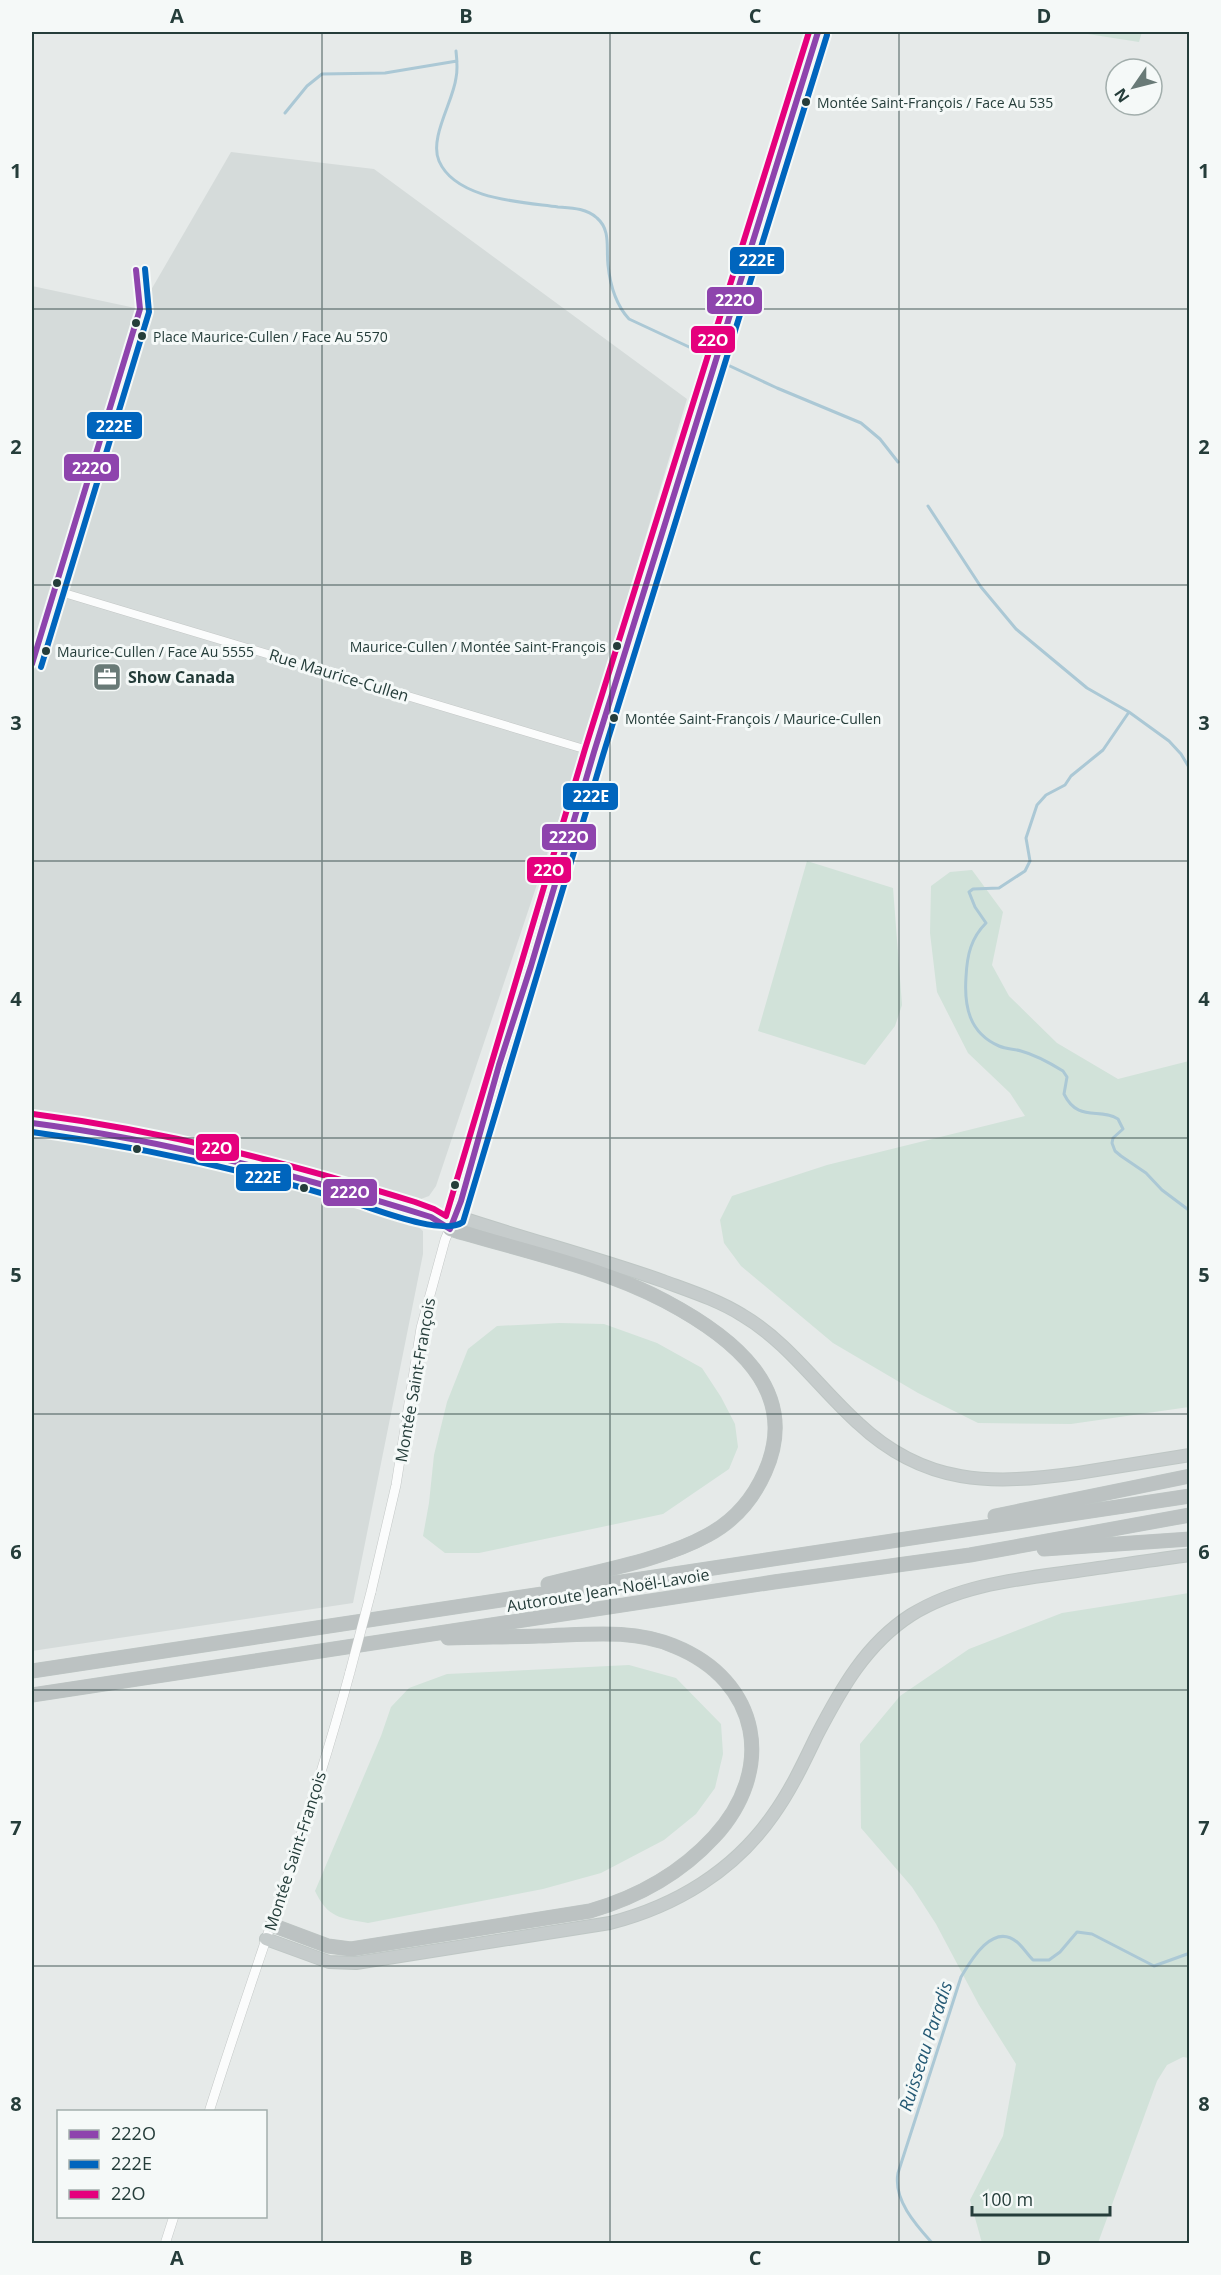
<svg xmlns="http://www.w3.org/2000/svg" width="1221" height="2275" font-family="'Open Sans',sans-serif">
  <rect width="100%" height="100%" fill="#e6eae9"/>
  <path fill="#d5dbda" d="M231,152l143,17 313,230 -112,372 -139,415 -7,10 -8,3 -6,25 8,7v23l-70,349 -321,48v-1365l108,23z"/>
  <path fill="#d1e2d9" d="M1075,32h67l-3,10z
    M807,861l86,27 9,117 -7,21 -30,39 -107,-34z
    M972,870l31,42 -11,53 17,31 48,47 61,36 71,-18v346l-118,17 -93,-1 -60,-30 -85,-50 -92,-77 -17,-23 -4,-23 12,-24 95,-31 198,-49 -15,-23 -42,-40 -31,-61 -7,-59 1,-47 19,-14z
    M559,1323l45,1 53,19 45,25 19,29 14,27 3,23 -9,22 -66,45 -184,39h-34l-22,-17 6,-33 5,-48 13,-53 21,-53 29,-23z
    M1189,1593v465l-6,-1 -16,8 -10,16 -59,162h-116l-12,-43 33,-64 13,-72 -37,-59 -43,-81 -24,-37 -51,-59 -1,-84 40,-48 69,-47 93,-36z
    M629,1665l47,13 45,46 2,30 -8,34 -19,26 -32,26 -63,33 -58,16 -175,34c-28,-5 -40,-5 -53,-32l66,-155 10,-29 18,-19 38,-14z"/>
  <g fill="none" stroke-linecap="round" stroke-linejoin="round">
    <path stroke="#abc8d5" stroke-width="3" d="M456,51c1,9 2,18 0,27 -3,24 -27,60 -17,83 17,39 84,41 119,46 13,1 28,1 39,11 14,12 9,30 11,47 2,19 8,40 21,54l148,69 84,35 19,16 18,23
      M285,113l22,-27 15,-12 63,-1 72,-12
      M928,506l53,81 35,42 71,59 42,24 40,29 12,13 9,15
      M1129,712l-26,38 -32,26 -6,9 -19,10 -9,10 -11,33 4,23 -5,10 -26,17 -26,1 -4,3 6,15 11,16c-15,15 -19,32 -20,54 -2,29 3,56 33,69 7,3 15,3 22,5 15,4 29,12 42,20l4,6 -3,17c14,29 36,13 54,25l5,10 -10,9 -1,5 3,8 6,5 25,17 16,17 28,21
      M933,2244c-17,-19 -40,-44 -35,-71l63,-196c10,-17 32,-55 56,-35 6,5 10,12 16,18h16l11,-8 17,-20 15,2 62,32 36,-13"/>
    <g stroke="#c3c7c6" stroke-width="9">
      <path id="minor" d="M54,590l540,162
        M32,664l108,-355 -4,-39
        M32,1123c82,10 165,26 246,48 51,14 102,30 153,46l19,12
        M432,1217l24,-1"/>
    </g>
    <g stroke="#c3c7c6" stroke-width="10">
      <path id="tertiary" d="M371,1592l25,-107 25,-157 24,-88 16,-39 38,-136 32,-99 63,-214 224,-720
        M209,2112c46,-147 101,-291 141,-440
        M165,2244l9,-28"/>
    </g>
    <g stroke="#bec6c4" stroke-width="14">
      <path id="trunk" d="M456,1216c69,23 139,41 207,65 27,10 55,19 79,34 46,27 77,73 116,108 67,63 134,62 220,50 37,-6 74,-12 112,-18
        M266,1939l63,23 27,1 254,-40c66,-17 124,-52 163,-108 18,-25 31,-53 44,-80 24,-46 49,-91 94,-120 50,-31 109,-36 166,-44 37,-5 75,-11 113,-16"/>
    </g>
    <g stroke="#bec6c4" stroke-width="15">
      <path id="motorway" d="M450,1229c70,21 151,38 215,72 66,35 137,88 100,171 -12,27 -31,49 -57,63 -45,25 -110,36 -160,49
        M995,1516l195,-40
        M1044,1549l146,-10
        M32,1671l1158,-175
        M32,1695l742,-113 196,-27 220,-40
        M272,1925l56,21 23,3 239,-38c48,-14 90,-37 124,-74 62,-67 47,-156 -40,-191 -42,-18 -90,-11 -135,-10 -30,1 -60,1 -91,2"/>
    </g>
    <use href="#minor" stroke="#fbfcfc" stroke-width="8"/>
    <use href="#tertiary" stroke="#fbfcfc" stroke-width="9"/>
    <use href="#trunk" stroke="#c6cccc" stroke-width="12"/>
    <use href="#motorway" stroke="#bcc2c2" stroke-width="14"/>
    <g stroke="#c3c7c6" stroke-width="10" stroke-linecap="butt">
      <path id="tertiary-bridge" d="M350,1672l21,-80"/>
    </g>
    <use href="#tertiary-bridge" stroke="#fbfcfc" stroke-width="9"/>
    <g stroke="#f5f9f8" stroke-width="10">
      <path id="bus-1" d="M32,664l108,-355 -4,-39
        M32,1123c138,18 267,53 399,94l19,12 11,-28 38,-136 32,-99 63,-214 224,-720"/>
    </g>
    <g stroke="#f5f9f8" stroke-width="10">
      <path id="bus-2" d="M41,667l108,-355 -4,-43
        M32,1132c111,15 219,39 326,72 22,7 86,32 105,18l140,-467 224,-720"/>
    </g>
    <g stroke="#f5f9f8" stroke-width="10">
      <path id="bus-3" d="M33,1114c131,17 256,49 382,88l19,7 12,7 139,-467 224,-717"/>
    </g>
    <use href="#bus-1" stroke="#8e44ad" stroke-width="6"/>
    <use href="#bus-2" stroke="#0065bd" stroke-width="6"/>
    <use href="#bus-3" stroke="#e5007d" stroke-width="6"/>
  </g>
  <path fill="none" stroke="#253d3a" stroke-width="1.5" stroke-opacity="0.55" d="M322,32v2212M610,32v2212M899,32v2212M32,309h1158M32,585h1158M32,861h1158M32,1138h1158M32,1414h1158M32,1690h1158M32,1966h1158"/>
  <defs>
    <g id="office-square" transform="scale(1.5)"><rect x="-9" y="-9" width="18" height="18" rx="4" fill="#697a77" stroke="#f5f9f8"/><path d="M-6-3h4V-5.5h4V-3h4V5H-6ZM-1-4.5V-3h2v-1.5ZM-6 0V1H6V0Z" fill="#fff"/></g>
  </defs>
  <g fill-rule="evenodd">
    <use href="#office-square" x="107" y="677"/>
  </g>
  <g fill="#253d3a" stroke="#f5f9f8" stroke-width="2">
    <circle cx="806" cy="102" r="5"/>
    <circle cx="136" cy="323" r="5"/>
    <circle cx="142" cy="336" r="5"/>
    <circle cx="57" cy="583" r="5"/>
    <circle cx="617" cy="646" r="5"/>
    <circle cx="46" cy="651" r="5"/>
    <circle cx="614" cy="718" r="5"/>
    <circle cx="137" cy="1149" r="5"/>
    <circle cx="455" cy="1185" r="5"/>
    <circle cx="304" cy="1188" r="5"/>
  </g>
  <g text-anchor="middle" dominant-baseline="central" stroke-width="6" stroke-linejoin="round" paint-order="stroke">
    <g font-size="14" fill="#253d3a" stroke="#f5f9f8" text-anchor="start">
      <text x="817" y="102">Montée Saint-François / Face Au 535</text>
      <text x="153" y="336">Place Maurice-Cullen / Face Au 5570</text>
      <text x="606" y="646" text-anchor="end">Maurice-Cullen / Montée Saint-François</text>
      <text x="57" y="651">Maurice-Cullen / Face Au 5555</text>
      <text x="625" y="718">Montée Saint-François / Maurice-Cullen</text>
    </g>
    <g font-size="16" fill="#253d3a" stroke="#f5f9f8">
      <text transform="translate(339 675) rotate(17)">Rue Maurice-Cullen</text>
      <text transform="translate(415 1380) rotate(-80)">Montée Saint-François</text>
      <text transform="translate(608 1590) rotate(-9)">Autoroute Jean-Noël-Lavoie</text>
      <text transform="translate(295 1851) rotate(-72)">Montée Saint-François</text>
    </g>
    <g font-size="16" font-weight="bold" fill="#253d3a" stroke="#f5f9f8" text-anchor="start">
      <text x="128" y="677">Show Canada</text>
    </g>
    <g font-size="18" font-style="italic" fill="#245974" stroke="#f5f9f8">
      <text transform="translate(925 2046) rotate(-72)">Ruisseau Paradis</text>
    </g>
  </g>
  <g stroke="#f5f9f8" stroke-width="2">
    <rect x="729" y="246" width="56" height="29" rx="6" fill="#0065bd"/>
    <rect x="706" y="286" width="57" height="29" rx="6" fill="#8e44ad"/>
    <rect x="690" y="325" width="46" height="29" rx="6" fill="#e5007d"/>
    <rect x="86" y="411" width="57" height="29" rx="6" fill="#0065bd"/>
    <rect x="63" y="453" width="57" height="29" rx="6" fill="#8e44ad"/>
    <rect x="562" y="782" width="57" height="29" rx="6" fill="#0065bd"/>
    <rect x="541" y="823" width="56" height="28" rx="6" fill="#8e44ad"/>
    <rect x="526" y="856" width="46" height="28" rx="6" fill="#e5007d"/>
    <rect x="195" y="1133" width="45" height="29" rx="6" fill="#e5007d"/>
    <rect x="235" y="1163" width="57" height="29" rx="6" fill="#0065bd"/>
    <rect x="322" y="1178" width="56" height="29" rx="6" fill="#8e44ad"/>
  </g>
  <g font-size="16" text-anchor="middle" font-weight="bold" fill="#fff">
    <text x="757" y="266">222E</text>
    <text x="735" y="306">222O</text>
    <text x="713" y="346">22O</text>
    <text x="114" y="432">222E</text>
    <text x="92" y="474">222O</text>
    <text x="591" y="802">222E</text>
    <text x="569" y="843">222O</text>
    <text x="549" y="876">22O</text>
    <text x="217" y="1154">22O</text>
    <text x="263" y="1183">222E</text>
    <text x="350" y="1198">222O</text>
  </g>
  <rect width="1221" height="2275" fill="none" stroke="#f5f9f8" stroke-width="66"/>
  <rect x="57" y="2110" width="210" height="108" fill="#f5f9f8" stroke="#a2aeac" stroke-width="1.5"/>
  <rect x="69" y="2130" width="30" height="9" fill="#8e44ad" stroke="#a2aeac" stroke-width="1.5"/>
  <text x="111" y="2140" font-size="18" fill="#253d3a">222O</text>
  <rect x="69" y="2160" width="30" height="9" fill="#0065bd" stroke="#a2aeac" stroke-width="1.5"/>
  <text x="111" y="2170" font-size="18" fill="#253d3a">222E</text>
  <rect x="69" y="2190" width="30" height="9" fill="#e5007d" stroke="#a2aeac" stroke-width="1.5"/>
  <text x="111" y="2200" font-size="18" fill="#253d3a">22O</text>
  <g transform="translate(1134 87) rotate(235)"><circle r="28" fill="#f5f9f8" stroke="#a2aeac" stroke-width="1.5"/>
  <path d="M0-4.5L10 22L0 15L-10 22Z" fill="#697a77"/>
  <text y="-9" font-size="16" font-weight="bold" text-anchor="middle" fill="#253d3a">N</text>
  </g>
  <path d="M972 2206v9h138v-9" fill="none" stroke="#253d3a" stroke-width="3"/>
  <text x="981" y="2206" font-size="18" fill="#253d3a" stroke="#f5f9f8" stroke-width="4.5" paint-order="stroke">100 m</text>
  <rect x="33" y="33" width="1155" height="2209" fill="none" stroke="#253d3a" stroke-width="2"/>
  <g font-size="20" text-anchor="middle" font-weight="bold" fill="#253d3a">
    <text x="177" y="23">A</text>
    <text x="466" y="23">B</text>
    <text x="755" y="23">C</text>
    <text x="1044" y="23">D</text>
    <text x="16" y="178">1</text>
    <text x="1204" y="178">1</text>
    <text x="16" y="454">2</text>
    <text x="1204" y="454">2</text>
    <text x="16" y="730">3</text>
    <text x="1204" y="730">3</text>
    <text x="16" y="1006">4</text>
    <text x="1204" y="1006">4</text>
    <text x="16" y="1282">5</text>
    <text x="1204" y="1282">5</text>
    <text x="16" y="1559">6</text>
    <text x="1204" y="1559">6</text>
    <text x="16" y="1835">7</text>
    <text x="1204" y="1835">7</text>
    <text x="16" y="2111">8</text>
    <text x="1204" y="2111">8</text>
    <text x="177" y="2265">A</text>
    <text x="466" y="2265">B</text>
    <text x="755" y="2265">C</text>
    <text x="1044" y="2265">D</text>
  </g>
</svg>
